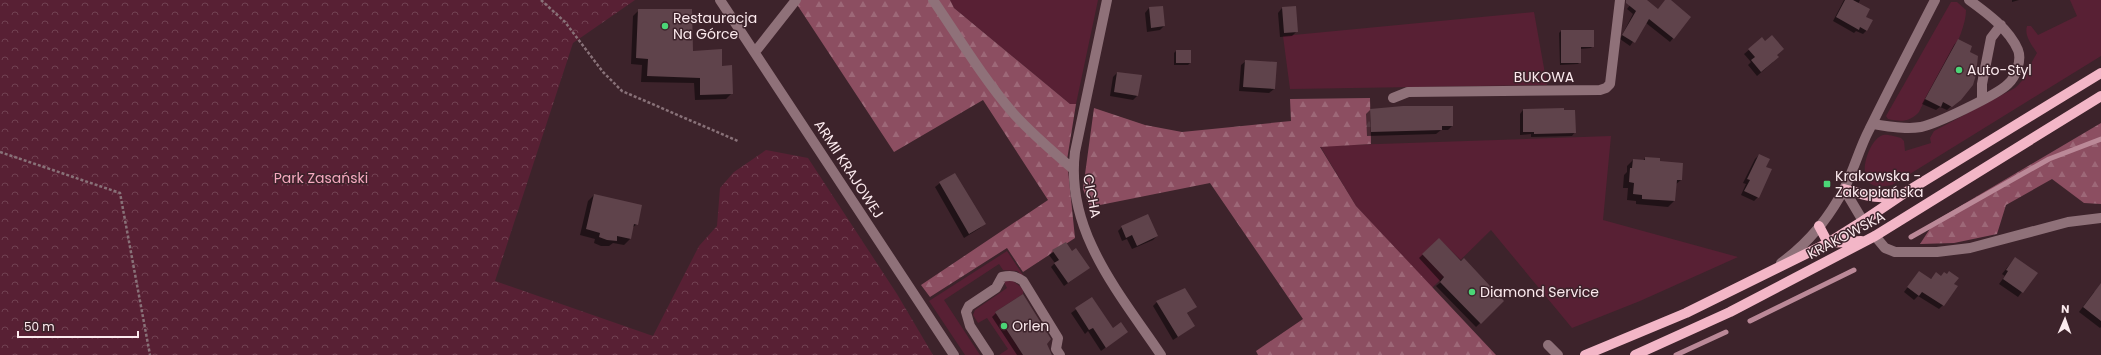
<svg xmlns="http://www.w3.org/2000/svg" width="2101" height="355" font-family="Poppins,sans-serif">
  <defs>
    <pattern id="forest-firs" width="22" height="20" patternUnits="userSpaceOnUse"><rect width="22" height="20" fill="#8c4e61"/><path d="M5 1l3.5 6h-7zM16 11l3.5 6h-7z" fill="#9d6878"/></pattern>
    <pattern id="park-crowns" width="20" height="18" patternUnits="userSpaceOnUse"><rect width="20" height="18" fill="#582034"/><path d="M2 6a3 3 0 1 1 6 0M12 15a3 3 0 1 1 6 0" fill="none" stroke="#714152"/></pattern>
  </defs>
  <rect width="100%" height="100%" fill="#3d232b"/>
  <path fill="#582034" d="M950,0h148l-22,104h-6l-116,-96z
    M2070,0h31v56l-209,129c-7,1 -15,3 -21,-1 -14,-8 -2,-45 12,-49 5,-1 13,2 18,3l3,3 1,10 26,-8 -1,-5 4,-7 81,-43c12,-10 14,-23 22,-35 -5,-8 -13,-17 -10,-27h4l7,9 39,-19z
    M1951,2h6l9,8c0,29 -34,75 -47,102 -9,10 -18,10 -31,7l-2,-3z
    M1534,12l13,73 -257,4 -7,-53z
    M1611,136l-8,84 135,37 -98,44 -68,27 -81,-98 -59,58 -76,-82 -36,-60z
    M1007,251l18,27 -8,-7 -14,-1 -4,-6 -55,36 36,55h-15l-36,-54z
    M1007,280h5l11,9v5l-28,18 28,43h-24l9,-6 -21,-31 -9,5 -5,-8 2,-5 32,-22 -3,-6z"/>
  <path fill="url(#forest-firs)" d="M794,0h156l4,8 116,96h6l-9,56 8,78 -52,34 -16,-24 -77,49 -9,-12 127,-85 -65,-100 -89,52z
    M1370,98l1,46 -51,3 36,59 140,149h-238l-2,-4 47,-32 -93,-136 -120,24 -7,-18 11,-81 51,17 37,7 109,-11 -1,-22z
    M2101,123v81l-17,-1 -32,-24 -46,26 -9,29 -43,9 -34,1 15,-23z"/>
  <path fill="url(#park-crowns)" d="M0,0h635l-62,43 -78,238 158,55 46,-90 18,-20 3,-38 14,-16 32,-22 42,8 89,136 36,61h-933z"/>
  <path fill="#0007" d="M1634,0h11l13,10 8,-10h3l21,17 -20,25 -24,-19 -16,23 -10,-7 13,-25 -6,-5z
    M1844,0h16l-2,4 7,13 2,13 -4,4 -7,-3 -2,2 -21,-12z
    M2012,0h7l-7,2z
    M1149,8l15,18 -4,4 -13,2 -2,-19z
    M1282,8l15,23 -5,5 -12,1 -2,-24z
    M639,10l54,42 28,15 11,26 -6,6 -31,1 -1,-17 -53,-1 1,-17 -11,-1 2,-48z
    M1561,31l32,15 -2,2 -11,1v13l-2,2 -18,1 -1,-32z
    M1762,39l14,16 -3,7 -16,14 -9,-11 3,-3 -7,-8z
    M1958,40l11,12 -8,45 -14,13 -7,-3 -4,3 -14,-6 32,-59z
    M1176,51l14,12 -2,2h-14v-12z
    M1246,61l28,28 -5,4 -30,-2 2,-26z
    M1117,73l20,23 -4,4 -23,-4 3,-19z
    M1452,107v19l-4,4h-7l-5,4 -69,2 -1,-22 4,-4z
    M1523,110l52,22 -3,4 -41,1v-3l-11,1v-21z
    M1759,155l5,12 -6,30 -4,4 -13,-6 5,-11 -3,-1 12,-24z
    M1645,158l14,4 23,2 -1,16 -6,5 -1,16 -6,6 -32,-3v-3l-9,-1 1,-12h-5l1,-13 3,-3v-6l6,-6 10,1z
    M940,183l44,41 -4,4 -16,10 -29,-51z
    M594,195l43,29 -5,4 -2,11 -6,6 -11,-2 -4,3h-8l-7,-3 1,-4 -15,-4 8,-34z
    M1122,227l35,9 -4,4 -21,9 -5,-10 -5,2 -4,-10z
    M1439,239l64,62 -27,26 -40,-41 5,-4 -22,-24z
    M1053,251l18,2 18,15 -25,18 -13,-19 4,-4 -6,-8z
    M2015,258l21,15 -18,24 -19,-13 6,-8 -3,-2z
    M1919,272l11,8 6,-7 5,4 5,-2 7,9 -10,21 -4,4 -21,-13 -4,4 -10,-8z
    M2101,290v37l-1,1 -21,-16 15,-20z
    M1092,298l21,31 13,3 -25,19 -13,-20 -3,3 -14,-21z
    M1157,302l39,5 -10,7 8,12 -21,14 -20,-34z
    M996,313l50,31 6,11h-35l-25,-38z"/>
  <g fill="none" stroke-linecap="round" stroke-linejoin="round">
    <path stroke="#bb8998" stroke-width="5" d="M1911,237l138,-78 52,-20
      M1750,321l104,-51
      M1676,355l50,-23"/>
  </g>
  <path fill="#5f434b" d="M1626,0h21l11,9 7,-9h6l20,17 -17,22 -25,-20 -14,24 -13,-8 14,-24 -10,-8z
    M1845,0h8l17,9 -4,8 7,3 -6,11 -7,-4 -1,3 -23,-13z
    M1163,6l2,20 -14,2 -2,-21z
    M1296,6l2,26 -14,1 -2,-26z
    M638,9h54l1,42 29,-2v17l10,-1 1,29 -33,1v-17l-53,-2 1,-17 -12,-1z
    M1561,30h33v17h-13v16h-20z
    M1772,35l12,14 -7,6 2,2 -18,15 -10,-12 4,-3 -7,-8 14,-12 3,4z
    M1958,39l14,7 -2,6 8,4 -2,19 -3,10 -12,15 -9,7 -9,-5 -2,5 -16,-8z
    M1176,50h15v13h-15z
    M1245,60l32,2 -2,27 -32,-2z
    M1117,72l25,3 -4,21 -24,-4z
    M1403,106h50v20h-11v4l-71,2 -1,-23z
    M1564,108v2h11l1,23 -42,1v-2h-11v-23z
    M1759,154l11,5 -4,8 6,2 -13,29 -15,-7 6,-11 -3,-1z
    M1645,157l15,1v3l23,2 -1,17h-5l-2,21 -33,-2v-4l-9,-1 1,-11 -5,-1 1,-14h2l1,-9 12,1z
    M955,173l31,51 -17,10 -30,-52z
    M594,194l48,11 -4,20 -4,-1 -3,15 -14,-3v5l-10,-1 -8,-3 1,-4 -14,-4z
    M1148,214l10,22 -21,10 -5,-11 -6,3 -5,-12z
    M1439,238l22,23 3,-3 40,43 -23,23 -41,-42 4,-5 -22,-23z
    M1066,242l6,9 4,-3 14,20 -22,15 -14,-20 5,-3 -7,-10z
    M2015,257l23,16 -15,20 -20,-14 5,-8 -2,-1z
    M1919,271l12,8 5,-7 5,4 3,-4 3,2 2,-3 10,7 -5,6 4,2 -14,20 -22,-14 -3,4 -12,-9z
    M2101,283v38l-18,-14z
    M1185,288l12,19 -10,6 8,13 -17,11 -22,-36z
    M1023,294l28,45 -4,5 5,11h-29l-28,-43z
    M1092,297l21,31 8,-6 7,10 -22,16 -13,-20 -4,2 -14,-22z"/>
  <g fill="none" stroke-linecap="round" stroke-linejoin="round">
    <path stroke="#887178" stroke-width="2.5" stroke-dasharray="3 2" stroke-linecap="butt" d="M541,0l24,22 38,50 19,19 116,50
      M0,152l120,41 30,162"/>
    <path stroke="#8f7179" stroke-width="10" d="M720,0l234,355
      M933,0c26,38 50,78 80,113 18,20 39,38 60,56
      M1107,0l-32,152c-10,79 45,142 86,203
      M755,52l41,-52
      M1393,98l15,-6 192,-2 6,-2 4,-4 10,-84
      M1982,99v-15l9,-46 10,-13
      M1872,124c16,2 33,6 49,3 15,-3 76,-32 87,-43 8,-7 14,-24 10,-34 -9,-21 -31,-37 -49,-50
      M1844,189l19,32
      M1875,236l10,12 10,4h42l33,-4 98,-26 33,-4
      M1781,263c26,-19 48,-45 63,-74 10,-19 15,-40 25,-59 21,-43 44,-87 66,-130
      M1548,345l10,10
      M989,355l-19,-29 -4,-14 3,-6 27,-18 6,-11c9,-2 14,-1 21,4l35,57 -2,11 4,6"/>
    <path stroke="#f3b6c7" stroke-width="10" d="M1844,189c19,5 34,12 53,6
      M1819,226l9,17 33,-2
      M1585,355l101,-42 142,-70 35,-22 40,-27 198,-121
      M1635,355l95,-43 145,-76 226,-140"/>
  </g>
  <g fill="#4bd677" stroke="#3d232b" stroke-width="1.5">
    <circle cx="665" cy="26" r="4"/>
    <circle cx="1959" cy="70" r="4"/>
    <rect x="1823" y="180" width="8" height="8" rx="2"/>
    <circle cx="1472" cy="292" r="4"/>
    <circle cx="1004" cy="326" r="4"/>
  </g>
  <g text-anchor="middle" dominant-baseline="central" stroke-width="3" stroke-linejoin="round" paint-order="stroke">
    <g font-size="14" fill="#fceaee" stroke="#3d232b" text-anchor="start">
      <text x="673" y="18">Restauracja<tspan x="673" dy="16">Na Górce</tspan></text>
      <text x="1967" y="70">Auto-Styl</text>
      <text x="1835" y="176">Krakowska -<tspan x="1835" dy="16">Zakopiańska</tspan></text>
      <text x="1480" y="292">Diamond Service</text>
      <text x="1012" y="326">Orlen</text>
    </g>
    <g font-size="14" fill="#fceaee" stroke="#3d232b">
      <text x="1544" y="77">BUKOWA</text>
      <text transform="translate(849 169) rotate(57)">ARMII KRAJOWEJ</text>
      <text transform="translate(1092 196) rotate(79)">CICHA</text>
      <text transform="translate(1846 235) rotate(-28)">KRAKOWSKA</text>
    </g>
    <g font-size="14" fill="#f5a9bf" stroke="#3d232b">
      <text x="321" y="178">Park Zasański</text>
    </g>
  </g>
  <g transform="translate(2065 319) rotate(2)" stroke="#3d232b" stroke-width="3" paint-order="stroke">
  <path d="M0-3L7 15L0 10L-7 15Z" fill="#fceaee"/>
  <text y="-6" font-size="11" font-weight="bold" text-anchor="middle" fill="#fceaee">N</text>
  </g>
  <path d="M18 331v6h120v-6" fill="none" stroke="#fceaee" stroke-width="2"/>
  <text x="24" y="331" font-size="12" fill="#fceaee" stroke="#3d232b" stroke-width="3" paint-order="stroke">50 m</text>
</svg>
